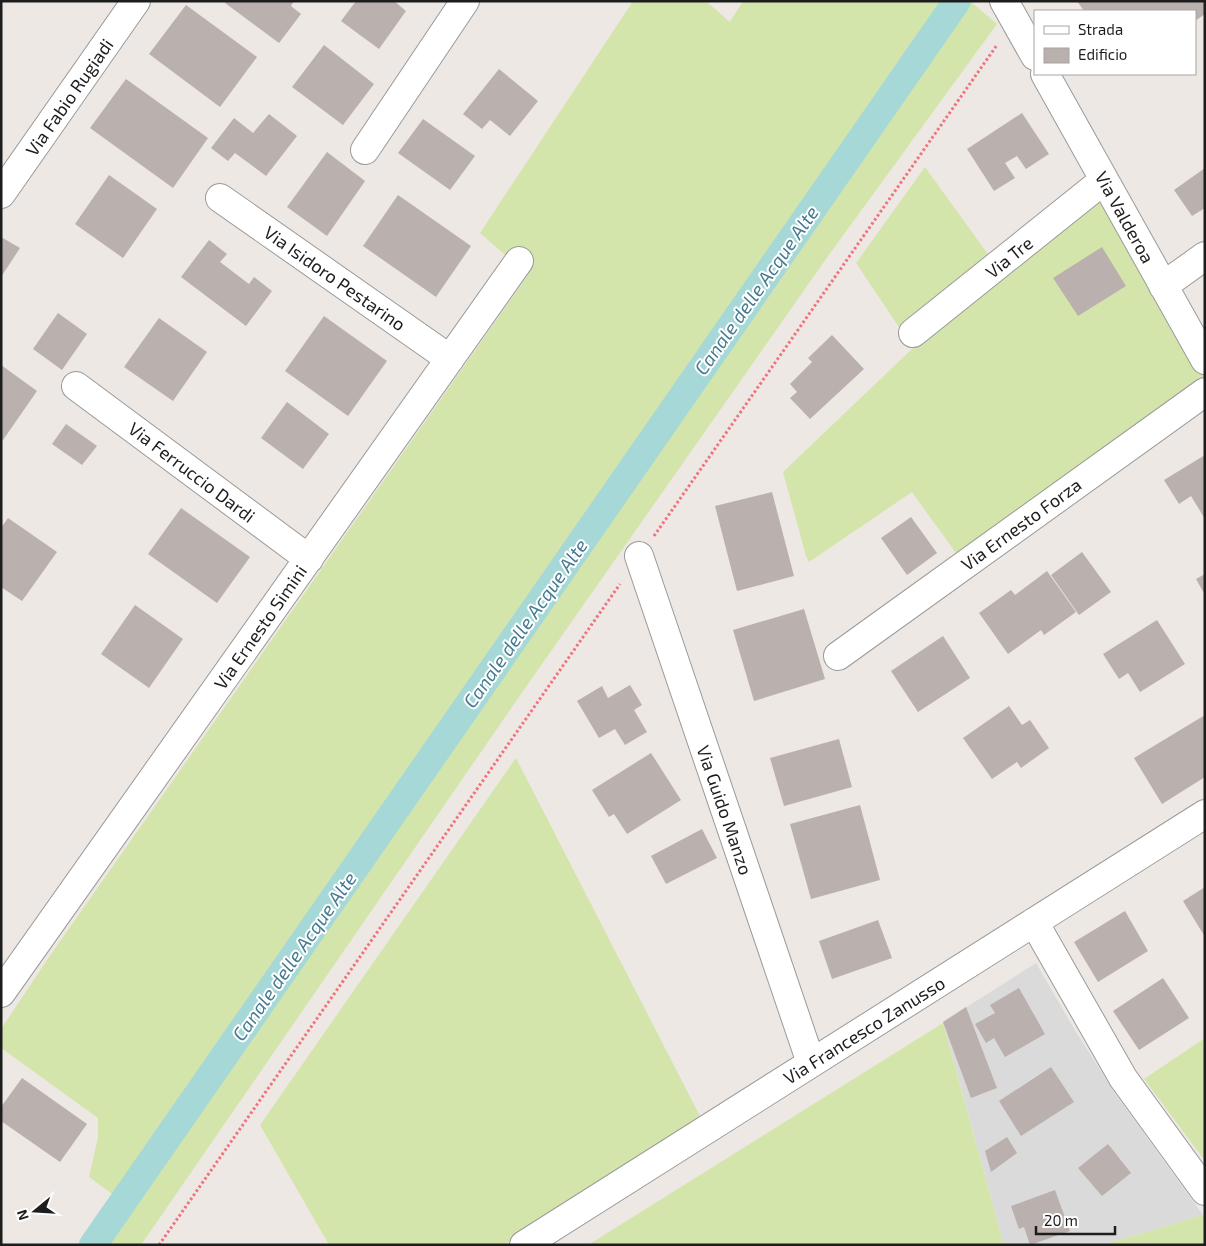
<svg xmlns="http://www.w3.org/2000/svg" width="1206" height="1246" font-family="'Exo 2',sans-serif">
  <rect width="100%" height="100%" fill="#ede8e3"/>
  <path fill="#dbdada" d="M1036,963l37,64 41,65 89,123 -100,30h-99l-61,-223z"/>
  <path fill="#d4e5ac" d="M633,1h73l24,21 13,-21h227l27,23 -171,235 -305,435 -380,551h-37l26,-38 -41,-30 9,-40v-19l-97,-70v-19l48,-72 479,-682 -48,-42z
    M925,167l65,90 102,-79 113,188v22l-243,173 -46,-63 -4,-6 -103,70 -3,-6 -23,-84 130,-124 -57,-85z
    M516,758l187,364 -199,123h-175l-69,-120z
    M943,1023l61,222h-416z
    M1205,1038v123l-61,-82z
    M1203,1215l2,2v28h-102z"/>
  <g fill="none" stroke-linecap="round" stroke-linejoin="round">
    <path stroke="#a7d8d8" stroke-width="28" d="M93,1245l864,-1244"/>
  </g>
  <path fill="#bab0ad" d="M226,1h68l-3,5 10,8 -22,29 -54,-40z
    M356,1h38l12,10 -27,38 -38,-28z
    M1077,1h128v13l-10,7v-10h-111z
    M186,5l71,52 -37,50 -71,-53z
    M324,45l50,39 -31,41 -51,-38z
    M499,69l39,32 -28,35 -20,-16 -8,9 -19,-15z
    M126,79l82,59 -35,50 -83,-60z
    M1022,113l27,41 -23,15 -9,-13 -12,7 10,15 -21,13 -27,-42z
    M269,114l28,22 -31,40 -31,-23 -7,8 -17,-13 23,-30 19,15z
    M423,119l52,37 -25,34 -52,-37z
    M327,152l38,29 -38,55 -40,-29z
    M1205,168v40l-13,8 -18,-26z
    M109,175l48,34 -34,49 -48,-34z
    M398,195l73,51 -35,51 -73,-51z
    M1,237l19,11 -19,29z
    M209,240l18,14 -7,8 29,22 5,-7 18,14 -26,35 -65,-49z
    M1102,247l24,39 -48,30 -25,-38z
    M58,313l29,21 -25,36 -29,-21z
    M324,316l63,45 -39,55 -63,-45z
    M159,318l48,34 -34,49 -49,-34z
    M832,335l32,34 -54,50 -20,-21 7,-6 -7,-8 22,-22 -4,-4z
    M1,365l36,26 -34,49 -2,-1z
    M287,402l42,32 -26,35 -42,-31z
    M66,424l31,22 -15,19 -30,-21z
    M1205,455v64l-14,-23 -12,8 -15,-24z
    M772,492l22,84 -57,15 -22,-85z
    M181,508l69,49 -33,46 -69,-49z
    M911,517l26,36 -30,22 -26,-37z
    M8,518l49,34 -35,49 -21,-14v-59z
    M1082,552l29,40 -32,23 -28,-40z
    M1047,571l29,41 -32,23 -3,-5 -33,24 -29,-41 32,-23 4,5z
    M1205,574v21l-9,-16z
    M135,605l48,34 -34,49 -48,-34z
    M804,609l21,70 -71,22 -21,-71z
    M1157,620l28,44 -45,28 -12,-19 -9,6 -16,-25z
    M943,636l27,42 -52,34 -27,-41z
    M630,685l12,20 -8,5 13,22 -22,13 -10,-16 -16,9 -22,-37 25,-15 6,12z
    M1009,706l13,19 8,-5 19,28 -28,20 -4,-6 -25,17 -29,-41z
    M1205,715v62l-43,27 -28,-46z
    M839,739l13,48 -68,19 -14,-48z
    M651,753l30,47 -54,34 -13,-20 -5,3 -17,-27z
    M860,805l20,75 -69,19 -21,-75z
    M702,829l15,29 -51,26 -15,-28z
    M1205,887v50l-22,-36z
    M1125,911l23,40 -50,31 -24,-40z
    M878,920l14,38 -60,21 -13,-38z
    M1163,978l26,40 -50,32 -26,-39z
    M1019,988l26,46 -40,23 -11,-19 -8,5 -11,-19 20,-11 -5,-8z
    M966,1007l31,81 -26,10 -28,-76z
    M1051,1067l23,35 -53,34 -22,-35z
    M22,1078l65,46 -27,38 -59,-41v-14z
    M1007,1137l10,16 -26,19 -6,-21z
    M1108,1144l23,29 -29,23 -24,-28z
    M1055,1190l15,41 -40,14 -6,-18 -5,2 -8,-23z"/>
  <g fill="none" stroke-linecap="round" stroke-linejoin="round">
    <g stroke="#9a9a9a" stroke-width="30">
      <path id="minor" d="M1004,1l31,55
        M1045,74l160,286
        M365,150l100,-149
        M1,194l135,-193
        M220,198l230,161
        M1163,286l42,-30
        M913,333l191,-153
        M76,386l233,173
        M639,556l172,507
        M838,656l367,-264
        M1034,922l89,156 82,113
        M1,993l518,-732
        M524,1245l681,-431"/>
    </g>
    <path stroke="#f07281" stroke-width="3" stroke-dasharray="2.5 2.5" stroke-linecap="butt" d="M654,536l343,-491
      M159,1245l461,-661"/>
    <use href="#minor" stroke="#fff" stroke-width="28"/>
  </g>
  <g text-anchor="middle" dominant-baseline="central" stroke-width="4" stroke-linejoin="round" paint-order="stroke">
    <g font-size="18" fill="#1d1d1d" stroke="#fff">
      <text transform="translate(69 97) rotate(-55)">Via Fabio Rugiadi</text>
      <text transform="translate(1125 217) rotate(61)">Via Valderoa</text>
      <text transform="translate(1009 257) rotate(-39)">Via Tre</text>
      <text transform="translate(335 278) rotate(35)">Via Isidoro Pestarino</text>
      <text transform="translate(192 472) rotate(37)">Via Ferruccio Dardi</text>
      <text transform="translate(1021 524) rotate(-36)">Via Ernesto Forza</text>
      <text transform="translate(260 627) rotate(-55)">Via Ernesto Simini</text>
      <text transform="translate(725 810) rotate(71)">Via Guido Manzo</text>
      <text transform="translate(864 1030) rotate(-32)">Via Francesco Zanusso</text>
    </g>
    <g font-size="19" font-style="italic" fill="#477b90" stroke="#fff">
      <text transform="translate(756 290) rotate(-55)">Canale delle Acque Alte</text>
      <text transform="translate(525 623) rotate(-55)">Canale delle Acque Alte</text>
      <text transform="translate(294 956) rotate(-55)">Canale delle Acque Alte</text>
    </g>
  </g>
  <rect width="1206" height="1246" fill="none" stroke="#1d1d1d" stroke-width="5"/>
  <rect x="1034" y="10" width="162" height="65" fill="#ffffff" stroke="#a5a5a5"/>
  <rect x="1044" y="26" width="25" height="8" fill="#ffffff" stroke="#a5a5a5"/>
  <text x="1078" y="35" font-size="15" fill="#1d1d1d">Strada</text>
  <rect x="1044" y="48" width="25" height="15" fill="#bab0ad" stroke="#a5a5a5"/>
  <text x="1078" y="60" font-size="15" fill="#1d1d1d">Edificio</text>
  <g transform="translate(35 1211) rotate(252)" stroke="#ffffff" stroke-width="4" paint-order="stroke">
  <path d="M0-4L9 19L0 12L-9 19Z" fill="#1d1d1d"/>
  <text y="-8" font-size="14" font-weight="bold" text-anchor="middle" fill="#1d1d1d">N</text>
  </g>
  <path d="M1036 1226v8h79v-8" fill="none" stroke="#1d1d1d" stroke-width="2.5"/>
  <text x="1044" y="1226" font-size="15" fill="#1d1d1d" stroke="#ffffff" stroke-width="4" paint-order="stroke">20 m</text>
</svg>
